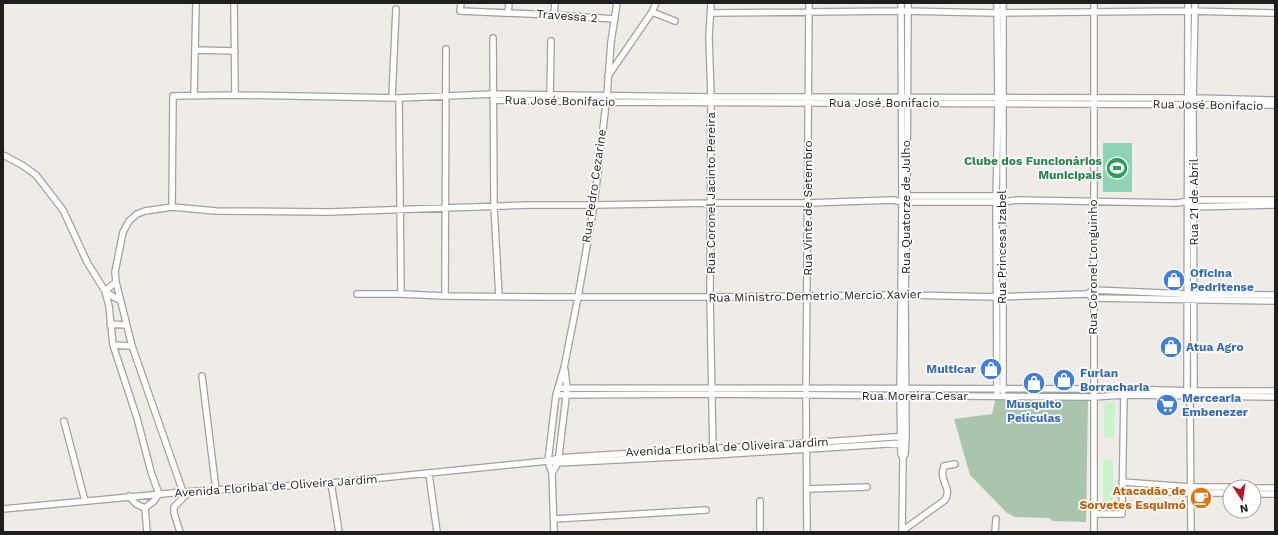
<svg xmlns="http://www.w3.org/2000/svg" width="1278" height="535" font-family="'Work Sans',sans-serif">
  <rect width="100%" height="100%" fill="#efebe7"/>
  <path fill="#aac5ad" d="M996,397l92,1 -2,124 -33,-1 -4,-3 -34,-1 -8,-4 -37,-38 -16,-56 38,-5z"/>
  <path fill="#c9f3ca" d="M1104,402h11l-1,36 -10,-1z
    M1103,460h10v44h-10z"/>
  <path fill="#8ed4b4" d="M1103,143h29v49h-29z"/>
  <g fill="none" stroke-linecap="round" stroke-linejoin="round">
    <g stroke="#a0a0a0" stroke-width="8">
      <path id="minor" d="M234,3l1,92
        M461,3l-1,8 94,4 61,4
        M711,3l-2,34 2,60 -1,200 3,158
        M901,3l1,199 -2,194 1,58 2,4 -1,74
        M1188,3l-1,388v5l3,4 1,132
        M652,12l23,9
        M508,13l1,-10
        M711,13l190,-2 96,2 191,-2 87,2
        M554,15l1,-12
        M493,38l1,168 5,90
        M195,50l40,1
        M608,76l44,-64 4,-9
        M194,96l2,-93
        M550,97l1,-56
        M392,98l4,-89
        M399,98l2,196
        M494,100l112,2 669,3
        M3,155l19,10 14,10 27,35 24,52 18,29 4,15 4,39 24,73 14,54 8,22 -5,7 -9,7 -9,-4 -7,-8
        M904,196h95
        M172,207l1,-111 62,-1 164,3 95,-4 217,3 483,1 81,2
        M1191,207l84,-2
        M116,282l-11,9 7,5 9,5
        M357,294h44l44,2 98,1h167l195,-2 92,2 90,-3 6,-4 94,4 88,1
        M445,296l1,-247
        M1090,296l3,2 182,3
        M110,324l16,1
        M113,345l19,1
        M202,376l14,114
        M558,388l566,1 70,2h81
        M1003,391v-388
        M997,393l-1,-191 2,-99 -1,-100
        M1194,393l-1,-288 2,-102
        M556,395l155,-1 382,3 31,-2 151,2
        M64,421l21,80
        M903,458l2,-4 1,-18 -1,-141 2,-93 1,-199
        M550,461l8,2 155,-8 190,-12
        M552,473l-4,-12 8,-66 8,-27 14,-71 16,-92 13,-110 4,-53 6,-39
        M429,474l8,58
        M1122,482l69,5h39
        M331,483l8,49
        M1254,488h21
        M807,489l60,-2
        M1122,489l69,4h39
        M183,492l-51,-146 -16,-64 -1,-10 8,-40 6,-11 8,-7 8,-3 27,-4 44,4 113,1 200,-7h65l117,-2h96l86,-3 9,2h101l14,-2 160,3 17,-3h81
        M1254,494h21
        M760,501v31
        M145,508l2,24
        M3,509l180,-17 148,-9 217,-22 11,-3c116,-8 231,-13 347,-22
        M1094,514h28l2,-121
        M554,519l152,-9
        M902,531l43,-31c8,-13 -7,-18 -1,-34l11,-2
        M180,532l-6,-19v-6l15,-15
        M554,532l-2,-59 6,-10 9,-74 -2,-19
        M807,532l-1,-137 3,-392
        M995,532l1,-13
        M1094,532v-529"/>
    </g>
    <use href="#minor" stroke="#fff" stroke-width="5.5"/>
  </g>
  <defs>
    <g id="stadium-disc" transform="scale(1.15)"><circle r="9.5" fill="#2e9e5b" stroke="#fff"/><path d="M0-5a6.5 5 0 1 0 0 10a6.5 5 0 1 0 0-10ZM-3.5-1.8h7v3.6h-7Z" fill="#fff"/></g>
    <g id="shop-disc" transform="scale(1.15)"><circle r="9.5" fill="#3f7fe0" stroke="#fff"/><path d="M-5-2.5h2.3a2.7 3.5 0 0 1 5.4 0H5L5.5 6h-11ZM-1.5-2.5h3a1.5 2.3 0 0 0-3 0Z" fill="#fff"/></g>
    <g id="supermarket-disc" transform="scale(1.15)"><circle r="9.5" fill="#3f7fe0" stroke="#fff"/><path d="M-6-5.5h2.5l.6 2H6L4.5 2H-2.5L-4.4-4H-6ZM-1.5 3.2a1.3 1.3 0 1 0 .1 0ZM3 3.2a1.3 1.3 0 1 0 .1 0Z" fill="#fff"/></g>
    <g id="cafe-disc" transform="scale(1.15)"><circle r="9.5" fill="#e8710a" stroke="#fff"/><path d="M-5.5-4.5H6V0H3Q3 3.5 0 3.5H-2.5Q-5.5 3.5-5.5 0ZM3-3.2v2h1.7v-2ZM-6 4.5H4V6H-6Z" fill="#fff"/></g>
  </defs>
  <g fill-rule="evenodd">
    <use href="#stadium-disc" x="1117" y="168"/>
    <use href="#shop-disc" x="1174" y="280"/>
    <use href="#shop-disc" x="1171" y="347"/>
    <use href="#shop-disc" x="991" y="369"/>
    <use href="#shop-disc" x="1064" y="380"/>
    <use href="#shop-disc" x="1034" y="383"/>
    <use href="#supermarket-disc" x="1167" y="405"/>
    <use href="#cafe-disc" x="1201" y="498"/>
  </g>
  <g text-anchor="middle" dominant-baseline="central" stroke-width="3.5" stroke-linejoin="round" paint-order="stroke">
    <g font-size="12" fill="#1f1f1f" stroke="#fff">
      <text transform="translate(567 16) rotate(4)">Travessa 2</text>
      <text transform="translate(560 101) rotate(1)">Rua José Bonifacio</text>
      <text x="884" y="103">Rua José Bonifacio</text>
      <text transform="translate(1208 105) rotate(1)">Rua José Bonifacio</text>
      <text transform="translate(594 186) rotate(-82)">Rua Pedro Cezarine</text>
      <text transform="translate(711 193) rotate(-90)">Rua Coronel Jacinto Pereira</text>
      <text transform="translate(1194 202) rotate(-90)">Rua 21 de Abril</text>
      <text transform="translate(906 207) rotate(-90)">Rua Quatorze de Julho</text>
      <text transform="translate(808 208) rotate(-90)">Rua Vinte de Setembro</text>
      <text transform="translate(1002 247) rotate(-90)">Rua Princesa Izabel</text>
      <text transform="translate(1093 267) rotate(-90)">Rua Coronel Longuinho</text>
      <text transform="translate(815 296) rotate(-1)">Rua Ministro Demetrio Mercio Xavier</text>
      <text x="915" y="396">Rua Moreira Cesar</text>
      <text transform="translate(727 447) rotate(-3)">Avenida Floribal de Oliveira Jardim</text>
      <text transform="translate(276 486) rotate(-4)">Avenida Floribal de Oliveira Jardim</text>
    </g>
    <g font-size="12" font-weight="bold" fill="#27864d" stroke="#fff" text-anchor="end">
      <text x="1102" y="161">Clube dos Funcionários<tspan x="1102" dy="14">Municipais</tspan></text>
    </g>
    <g font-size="12" font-weight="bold" fill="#366cbe" stroke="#fff" text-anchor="start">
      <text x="1190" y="273">Oficina<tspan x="1190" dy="14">Pedritense</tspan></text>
      <text x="1186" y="347">Atua Agro</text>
      <text x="976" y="369" text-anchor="end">Multicar</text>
      <text x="1080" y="373">Furlan<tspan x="1080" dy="14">Borracharia</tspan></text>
      <text x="1182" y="398">Mercearia<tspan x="1182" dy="14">Embenezer</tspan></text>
      <text x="1034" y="404" text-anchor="middle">Musquito<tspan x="1034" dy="14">Películas</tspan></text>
    </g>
    <g font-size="12" font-weight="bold" fill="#c56008" stroke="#fff" text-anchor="end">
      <text x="1186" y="491">Atacadão de<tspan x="1186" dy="14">Sorvetes Esquimó</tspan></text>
    </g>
  </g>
  <rect width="1278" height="535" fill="none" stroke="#1f1f1f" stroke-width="8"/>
  <g transform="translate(1242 499) rotate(168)"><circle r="19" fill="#ffffff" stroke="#a5a5a5"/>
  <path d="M0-3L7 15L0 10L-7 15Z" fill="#b61823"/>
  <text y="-6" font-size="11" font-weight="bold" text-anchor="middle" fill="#1f1f1f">N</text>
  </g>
</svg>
